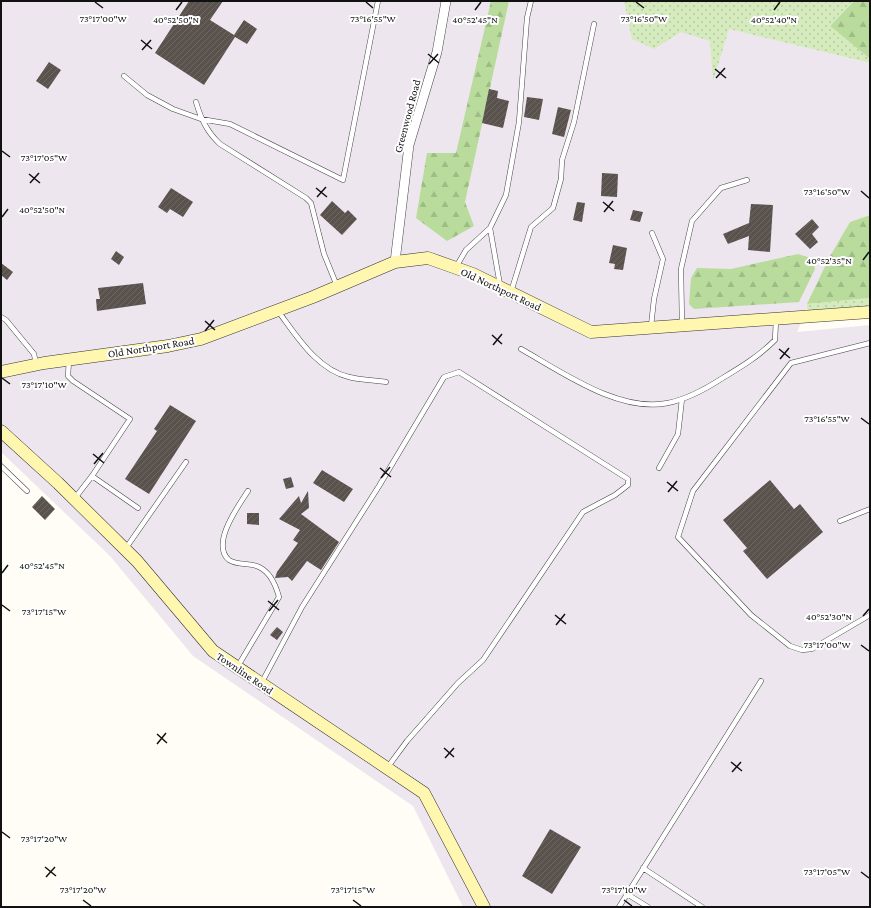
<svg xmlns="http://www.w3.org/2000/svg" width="871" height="908" font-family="'Crimson Pro',serif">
  <defs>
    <pattern id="grass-dots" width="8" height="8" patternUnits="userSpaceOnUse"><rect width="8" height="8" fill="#d5ebbd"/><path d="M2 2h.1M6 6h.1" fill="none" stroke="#b6c8a1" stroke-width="1.8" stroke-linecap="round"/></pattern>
    <pattern id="forest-firs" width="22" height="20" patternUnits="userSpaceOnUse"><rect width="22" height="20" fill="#b9dc9c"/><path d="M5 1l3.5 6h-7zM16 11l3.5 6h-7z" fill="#9ebc85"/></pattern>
    <pattern id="building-hatch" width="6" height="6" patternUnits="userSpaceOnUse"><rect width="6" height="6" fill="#5a524d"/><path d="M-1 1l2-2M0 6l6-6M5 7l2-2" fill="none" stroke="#6d6662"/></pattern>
  </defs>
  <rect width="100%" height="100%" fill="#fffdf5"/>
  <path fill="#eee6ef" d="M1,1h734l-5,28 140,34v152l-20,7 -37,71 -16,39 73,-7v582h-407l-50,-101 -220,-150 -83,-100 -109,-104z"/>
  <path fill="url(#grass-dots)" d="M624,1h230l-24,25 40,33v4l-141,-34 -16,52 -3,-40 -29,-9 -27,17 -22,-10z
    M870,298v8l-63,6v-8z"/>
  <path fill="url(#forest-firs)" d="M491,1h18l-44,201 9,24 -27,15 -31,-23 11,-65h29z
    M854,1h16v58l-40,-33z
    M870,215v83l-63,6 22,-46 21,-36z
    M798,254l15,5 2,10 -16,33 -105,7 -5,-5 2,-26 6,-10 34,1z"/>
  <path fill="url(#building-hatch)" d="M189,1h34l-13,19 24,15 10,-15 13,9 -10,15 -12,-7 -31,48 -49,-32z
    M49,62l12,8 -13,19 -12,-8z
    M489,89l9,2 -1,7 12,3 -6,27 -21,-5z
    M527,97l16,2 -4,21 -15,-3z
    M558,107l13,3 -7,27 -12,-3z
    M602,173l16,1 -1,23 -16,-1z
    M171,188l22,14 -10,15 -13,-8 -3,4 -9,-6z
    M332,201l13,12 3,-3 9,9 -15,16 -22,-20z
    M577,202l8,1 -3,19 -9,-2z
    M751,204l22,1 -3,47 -22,-2 1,-14 -21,8 -5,-10 26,-11z
    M633,210l10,2 -3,10 -10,-2z
    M812,219l7,8 -7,7 6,8 -8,7 -15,-15z
    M613,245l14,3 -4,22 -9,-1 1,-5 -6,-1z
    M116,251l8,6 -5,8 -8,-6z
    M1,263l12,9 -6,8 -6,-5z
    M143,283l3,21 -49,7 -1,-12h4l-2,-11z
    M170,405l26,16 -47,73 -24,-15 32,-48 -3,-2z
    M322,470l31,19 -9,13 -31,-19z
    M291,477l3,10 -8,2 -3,-10z
    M770,480l24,29 6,-5 23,28 -56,47 -24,-28 4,-3 -24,-28z
    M308,491l1,17 -8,6 38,28 -18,28 -14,-9 -15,20 -4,-4 -13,1 2,-6 21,-29 -5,-3 7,-10 -21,-11 20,-23 2,7z
    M42,496l13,13 -10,11 -13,-13z
    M247,513h12v12l-12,-1z
    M277,627l6,5 -6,8 -7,-5z
    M550,829l31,18 -29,47 -30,-18z"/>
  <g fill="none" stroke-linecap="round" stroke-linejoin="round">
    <g stroke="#444" stroke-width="5.5">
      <path id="service" d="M124,76l23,19 26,14 28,10 29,5 113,56 35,-179
        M196,102c5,17 11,30 24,42l86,54 5,5 13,51 13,32
        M490,228l16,-33 13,-73 8,-104 4,-17
        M456,267l10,-17 24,-22 10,57
        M511,292l20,-65 22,-19 8,-29 1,-19 12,-38 20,-98
        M278,311c18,24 39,59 71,66 11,3 25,3 37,5
        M1,317l5,3 28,34 2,10
        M682,324l-1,-55 11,-48 29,-33 26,-8
        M651,326l3,-27 9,-40 -11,-26
        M870,343l-79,20 -98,128 -15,46 73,78 39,31 12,4 10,-1 58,-34
        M521,349c41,23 98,64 147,54 19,-4 36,-13 53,-24 20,-12 37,-22 54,-39l1,-20
        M69,360l-1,16 5,5 57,38 -38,57 -17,22
        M1,466l26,25
        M659,468l19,-34 4,-35
        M92,476l46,32
        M840,521l30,-12
        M126,548l60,-86
        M238,666l41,-69c-3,-11 -9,-25 -20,-30 -9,-5 -21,-1 -30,-7 -19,-16 10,-55 19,-69
        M262,682l40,-75 77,-121 65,-109 15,-5 169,107v6l-13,10 -32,17 -100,148 -25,23 -51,58 -20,27
        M643,868l59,39
        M627,894l21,13
        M619,907l142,-226"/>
    </g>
    <g stroke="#444" stroke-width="10">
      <path id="minor" d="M395,262l14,-117 28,-93 9,-51"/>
    </g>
    <g stroke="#333" stroke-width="13">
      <path id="secondary" d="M1,372l43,-9 124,-17 33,-7 112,-42 82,-35 33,-4 45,16 118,58 279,-20
        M1,431l57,52 79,78 76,90 211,142 60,114"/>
    </g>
    <use href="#service" stroke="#fff" stroke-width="4.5"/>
    <use href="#minor" stroke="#fff" stroke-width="9"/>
    <use href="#secondary" stroke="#fff6b0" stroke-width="12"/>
  </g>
  <path fill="none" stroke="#111" stroke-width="1.5" d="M95,2l8,6M366,2l7,6M636,2l8,6M176,10l6,-8M475,10l6,-8M774,10l6,-8M141,40l11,9M142,50l9,-10M428,54l11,9M429,64l9,-10M715,69l11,9M716,78l9,-10M2,151l8,6M29,174l11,9M30,183l9,-10M316,188l11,9M861,191l8,7M317,197l9,-10M603,202l11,9M604,212l9,-11M2,217l6,-8M863,260l6,-8M205,321l10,9M205,331l9,-11M492,335l10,9M493,345l9,-11M779,349l11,9M780,359l9,-11M2,378l8,6M861,418l8,6M93,454l11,9M94,464l9,-11M380,468l11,9M381,478l9,-11M667,482l11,9M668,492l9,-11M2,573l6,-8M268,601l11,9M2,605l8,6M269,611l9,-11M555,615l11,9M863,616l6,-7M556,625l9,-11M861,645l8,6M157,734l10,9M157,744l9,-11M444,748l10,9M445,758l9,-10M731,762l11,9M732,772l9,-10M2,832l8,6M45,867l11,9M861,872l8,6M46,877l9,-10M83,900l8,6M353,900l8,6M624,900l8,6"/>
  <g text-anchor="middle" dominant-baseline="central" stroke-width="4" stroke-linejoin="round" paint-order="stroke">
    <g font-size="11" fill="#111" stroke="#fff">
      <text transform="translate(407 116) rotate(-75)">Greenwood Road</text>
      <text transform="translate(501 289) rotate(25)">Old Northport Road</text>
      <text transform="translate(151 347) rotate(-9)">Old Northport Road</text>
      <text transform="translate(245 673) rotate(34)">Townline Road</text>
    </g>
  </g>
  <g font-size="10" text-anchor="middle" fill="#111" stroke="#fff" stroke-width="4" stroke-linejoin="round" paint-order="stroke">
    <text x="103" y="22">73°17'00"W</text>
    <text x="373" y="22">73°16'55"W</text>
    <text x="644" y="22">73°16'50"W</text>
    <text x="176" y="23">40°52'50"N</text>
    <text x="475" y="23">40°52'45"N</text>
    <text x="774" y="23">40°52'40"N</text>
    <text x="44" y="161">73°17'05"W</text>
    <text x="827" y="195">73°16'50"W</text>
    <text x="42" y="213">40°52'50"N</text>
    <text x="829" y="264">40°52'35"N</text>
    <text x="44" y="388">73°17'10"W</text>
    <text x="827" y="422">73°16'55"W</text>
    <text x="42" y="569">40°52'45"N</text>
    <text x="44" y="615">73°17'15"W</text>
    <text x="829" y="620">40°52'30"N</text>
    <text x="827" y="648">73°17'00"W</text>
    <text x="44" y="842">73°17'20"W</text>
    <text x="827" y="875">73°17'05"W</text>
    <text x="83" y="893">73°17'20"W</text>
    <text x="353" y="893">73°17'15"W</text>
    <text x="624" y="893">73°17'10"W</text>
  </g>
  <rect width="871" height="908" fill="none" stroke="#111111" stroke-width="4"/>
</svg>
